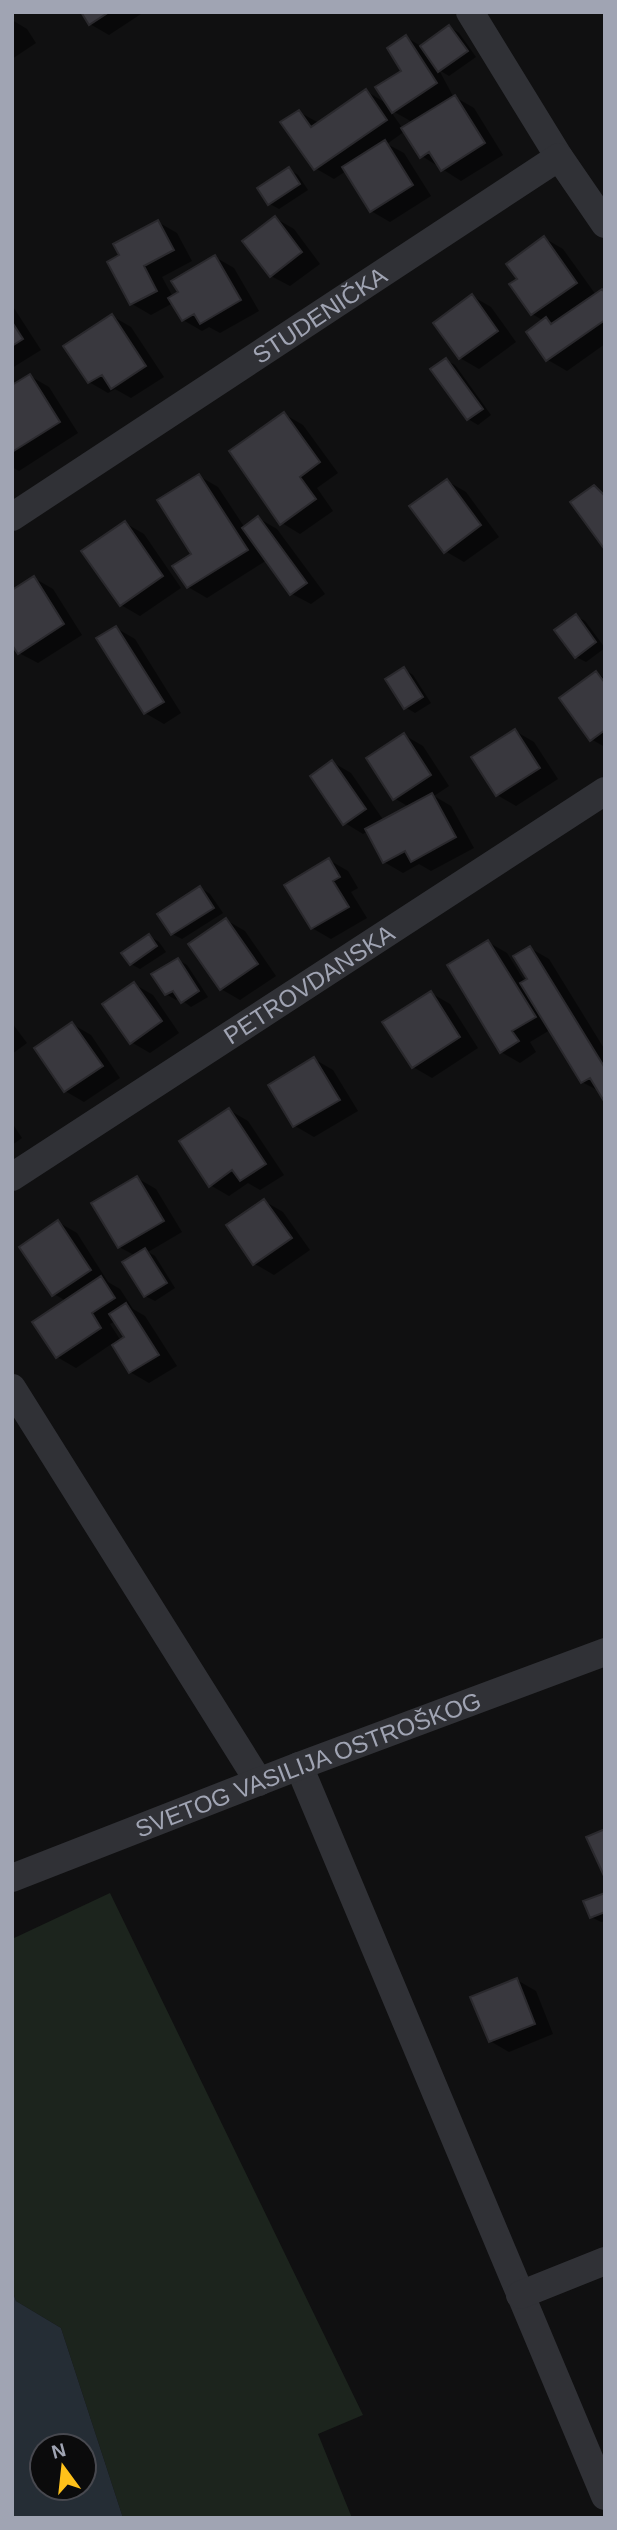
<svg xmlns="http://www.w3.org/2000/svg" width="617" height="2530" font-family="Arial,sans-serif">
  <rect width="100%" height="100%" fill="#101011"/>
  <path fill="#1c241d" d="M110,1893l253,522 -45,19 34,84h-229l-62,-190 -45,-27 -4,-11v-351z"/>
  <path fill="#252d35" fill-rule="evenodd" d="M12,2290l4,11 45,27 62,190h-111zM42,2446h42v42h-42z"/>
  <path fill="#0007" fill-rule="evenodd" d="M83,12h61l-35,23 -19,-11z
    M12,20l15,9 9,14 -24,16z
    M450,27l9,6 17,24 -27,19 -10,-6 14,26 21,12 29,47 -42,26 -39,-25 -17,-25 -18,13 17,9 27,43 -41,26 -19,-11 -25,-40 -12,8 -19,-11 -16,-56 20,11 47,-32 23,14 14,-34 3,-34 16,10zM389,109l18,10 6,4 -10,6z
    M289,169l9,6 10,15 -29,19 -9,-5z
    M275,218l19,11 26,35 -30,22 -19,-10z
    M158,222l19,11 15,28 -30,16 11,20 42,-40 19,11 25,43 -39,22 -11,-6 -7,4 -19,-11 -10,-17 -22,12 -19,-11 -10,-48z
    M544,238l19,11 33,46 9,-2v51l-38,27 -19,-11 -4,-39 -12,-7 -13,-35z
    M472,296l19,11 25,35 -37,27 -19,-11z
    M12,305l29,45 -29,18z
    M112,316l19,11 33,50 -33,21 -16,-9 -7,4 -19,-11z
    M446,360l9,5 36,50 -13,10 -10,-6z
    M30,376l19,11 29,46 -59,38 -7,-4v-80z
    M284,414l19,11 35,48 -21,15 16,23 -33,23 -18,-11z
    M199,476l19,11 27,41 13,-10 19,11 48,65 -14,10 -19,-10 -25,-34 -60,38 -19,-11z
    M447,481l19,11 33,45 -35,25 -19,-11z
    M125,523l19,11 37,54 -41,28 -19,-11z
    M34,578l19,11 29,46 -44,28 -19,-10z
    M576,616l9,5 20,27 -19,14 -10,-5z
    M116,628l19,11 46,74 -17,11 -19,-11z
    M404,669l9,6 18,28 -16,10 -10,-6z
    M596,673l9,5v69l-14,-8z
    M515,731l19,11 24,37 -42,27 -19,-11z
    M404,735l19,11 26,40 -15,10 17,10 23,42 -43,23 -12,-7 -16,9 -19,-11 -16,-31 -5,3 -18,-11 -13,-61 19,11 33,48 25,-14 -15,-9z
    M329,860l19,11 10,17 -7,4 16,26 -36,21 -19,-11z
    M201,888l9,6 13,19 -41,26 -10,-5z
    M226,920l19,11 31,45 -36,24 -19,-11z
    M149,936l10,6 7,10 -26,17 -9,-5z
    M488,942l19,11 18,29 4,-2 1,-32 19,11 56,91v49l-4,-7 -19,-10 -32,-52 -20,12 6,10 -16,11 -19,-11z
    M178,960l9,5 21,32 -17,10 -12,-9 -3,2 -10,-6z
    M134,984l19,11 26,38 -29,20 -19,-11z
    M431,993l19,11 28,44 -46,30 -19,-11z
    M12,1023l15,20 -15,11z
    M72,1024l19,11 29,43 -36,24 -19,-11z
    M314,1059l19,11 25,41 -44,26 -19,-11z
    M229,1110l19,11 36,54 -24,15 -12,-7 -19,13 -19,-11z
    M12,1123l10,15 -10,7z
    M137,1178l19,11 26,43 -34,20 7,4 20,32 -20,13 -10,-5 -9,-40 -17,-9z
    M264,1201l19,11 27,38 -36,25 -19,-11z
    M58,1222l19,11 31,49 12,7 13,20 12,7 32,50 -28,17 -19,-11 -17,-29 -37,25 -19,-11 9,-56 -12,-7zM116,1321l10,17 -5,3 -11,-17z
    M605,1895v26l-4,1 -10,-5z
    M517,1980l19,11 17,43 -44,18 -19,-11z"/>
  <path fill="#39383e" stroke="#2a292d" stroke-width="2" d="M81,12h28l-20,13z
    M449,25l19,26 -30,21 -18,-26z
    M406,35l31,48 -45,30 -17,-26 26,-16 -14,-23z
    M366,89l21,31 -73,50 -34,-48 19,-12 12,17z
    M455,95l30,48 -44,28 -12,-19 -9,6 -19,-30z
    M385,140l28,45 -43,27 -28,-45z
    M289,167l11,17 -32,21 -11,-17z
    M275,216l27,36 -32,25 -28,-36z
    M158,220l16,30 -30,16 13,25 -27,14 -23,-43 12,-7 -6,-11z
    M544,236l33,47 -46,32 -22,-31 8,-5 -11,-15z
    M215,255l26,45 -41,24 -6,-10 -12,7 -14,-23 10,-6 -7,-11z
    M602,289l3,4v27l-59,41 -20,-29 20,-15 5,7z
    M472,294l26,37 -39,28 -26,-36z
    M112,314l34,52 -35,23 -9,-14 -14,8 -25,-37z
    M12,322l11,17 -11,7z
    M446,358l37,51 -16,11 -37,-51z
    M30,374l30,48 -48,30v-67z
    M284,412l36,50 -20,15 16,22 -36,26 -51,-74z
    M199,474l49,76 -61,38 -15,-22 19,-12 -34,-54z
    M447,479l34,46 -37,28 -35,-47z
    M594,485l11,11v54l-35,-48z
    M258,516l49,67 -17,12 -48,-67z
    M125,521l38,55 -43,30 -39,-55z
    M34,576l30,48 -46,30 -6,-9v-55z
    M576,614l20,28 -21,16 -21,-28z
    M116,626l48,76 -20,12 -48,-76z
    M404,667l19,30 -19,12 -19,-30z
    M596,671l9,12v47l-15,11 -31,-43z
    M515,729l25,39 -44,28 -25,-39z
    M404,733l27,42 -38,25 -27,-42z
    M332,760l34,49 -23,16 -33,-49z
    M432,793l24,44 -45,25 -6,-11 -22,12 -18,-34z
    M329,858l11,19 -7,4 16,26 -38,22 -27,-44z
    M200,886l14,22 -43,27 -14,-21z
    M226,918l32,46 -38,26 -32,-46z
    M149,934l8,12 -27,19 -9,-12z
    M488,940l48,77 -24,14 7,10 -19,12 -53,-88z
    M530,946l75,122v35l-15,-25 -9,5 -61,-100 7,-4 -14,-23z
    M178,958l21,33 -18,12 -8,-12 -8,4 -14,-21z
    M134,982l28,39 -32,23 -28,-40z
    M431,991l29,46 -48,31 -30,-46z
    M72,1022l31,44 -39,26 -30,-44z
    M314,1057l26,43 -47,27 -25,-42z
    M229,1108l37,56 -26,17 -8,-11 -23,17 -30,-46z
    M137,1176l27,45 -46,27 -27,-45z
    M264,1199l28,39 -39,27 -27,-40z
    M58,1220l33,50 -39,26 -33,-49z
    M145,1248l22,35 -23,14 -22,-35z
    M101,1276l14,22 -23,15 9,15 -45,30 -24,-36z
    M126,1303l33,52 -30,18 -17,-28 12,-8 -15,-23z
    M605,1829v49l-19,-41z
    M605,1893v19l-15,6 -7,-17z
    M517,1978l18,46 -46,18 -19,-45z"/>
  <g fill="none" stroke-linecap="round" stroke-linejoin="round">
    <g stroke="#303136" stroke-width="28">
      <path d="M470,12l89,145"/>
      <path id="s1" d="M12,517l547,-360 46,67"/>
      <path id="s2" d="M12,1177l593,-386"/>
      <path d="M12,1388l247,394"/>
      <path d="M299,1766l306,730"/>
      <path id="s3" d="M12,1878l287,-112 306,-114"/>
      <path d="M520,2295l85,-34"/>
    </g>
  </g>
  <g text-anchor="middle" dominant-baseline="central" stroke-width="6" stroke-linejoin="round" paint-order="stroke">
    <g font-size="24" fill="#a0a4b3" stroke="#0b0b0c">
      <text stroke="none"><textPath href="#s1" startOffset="368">STUDENIČKA</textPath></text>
      <text stroke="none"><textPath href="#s2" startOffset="354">PETROVDANSKA</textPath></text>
      <text stroke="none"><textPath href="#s3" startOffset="317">SVETOG VASILIJA OSTROŠKOG</textPath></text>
    </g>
  </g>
  <rect width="617" height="2530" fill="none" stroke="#a0a4b3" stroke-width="28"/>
  <g transform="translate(63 2467) rotate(345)"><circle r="33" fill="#0b0b0c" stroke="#47484f" stroke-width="2"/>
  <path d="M0-5L12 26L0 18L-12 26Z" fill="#ffc11a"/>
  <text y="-10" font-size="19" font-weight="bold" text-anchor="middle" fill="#a0a4b3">N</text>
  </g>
</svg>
